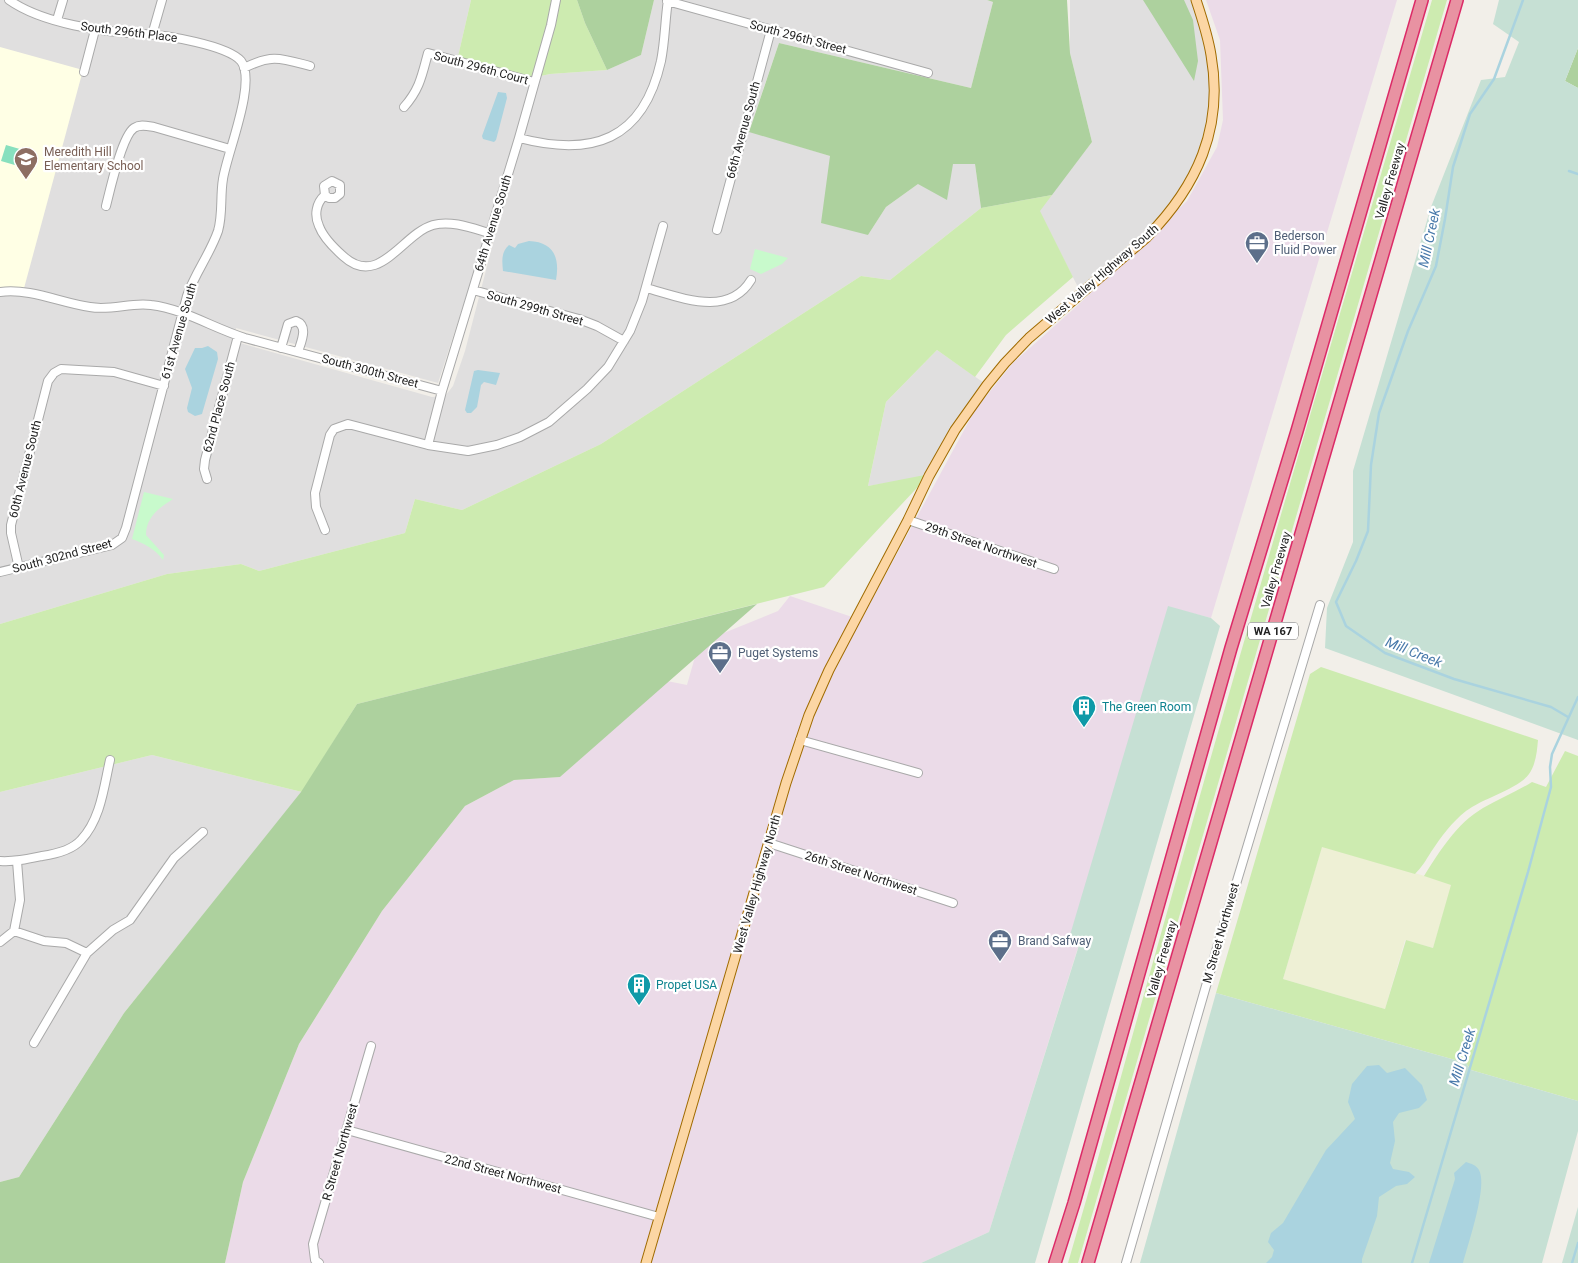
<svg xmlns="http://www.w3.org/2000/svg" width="1578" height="1263" font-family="Roboto,sans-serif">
  <rect width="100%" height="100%" fill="#f2efe9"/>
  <path fill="#e0dfdf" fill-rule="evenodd" d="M0,0h471l-14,61 79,16 14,-3 57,-4 34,-15 13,-55h333l6,2 -22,86 -192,-45 -30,88 81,25 38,79 18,-28 32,-23 35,-20h22l6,44 -91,72 -29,-4 -260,168 -139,66 -47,-11 -10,34 -146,38 -18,-7 -74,10 -167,50zM532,93l-67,258 -12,35 -8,10 -13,1 -199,-56 3,-13 202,55z
    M1070,0h126l17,64 -3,67 -31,70 -98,92 -42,-82 53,-69 -22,-89z
    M937,350l50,35 -58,91 -61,10 18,-84z
    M152,755l150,37 -178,221 -105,164 -19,5v-390z"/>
  <path fill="#ebdbe8" d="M1206,0h191l-186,618 -43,-11 -88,334 -91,291 -68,31h-696l18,-81 56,-138 83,-133 83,-105 49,-26 46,-3 107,-96 20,4 12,-42 79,-32 12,-15 71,24 114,-210 38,-47 64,-57 110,-105 30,-54 6,-27 -3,-80z"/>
  <path fill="#ffffe5" d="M0,47l83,23 -60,222h-23z"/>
  <path fill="#eef0d5" d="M1322,846l130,38 -19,64 -28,-8 -20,69 -102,-30z"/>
  <path fill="#cdebb0" d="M471,0h106l8,23 22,47 -57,4 -14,3 -2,5 -77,-21z
    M1432,0h15l-369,1263h-10c37,-127 72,-256 109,-386 82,-293 170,-585 255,-877z
    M1052,195l-12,16 33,66 -67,58 -31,42 -38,-27 -51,52 -18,84 62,-12 -106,113 -467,117 -55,88 -150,-37 -152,37v-168l167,-50 74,-10 18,7 146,-38 10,-34 47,11 139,-66 260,-168 29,4 91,-72z
    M1321,667l217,73c-1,11 -2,24 -9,34 -11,15 -46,24 -63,37 -14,11 -25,26 -35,41 -5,8 -9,15 -16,22l-93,-27 -39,132 102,30 21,-69 27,8 18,-63 -27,-9c16,-25 32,-52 59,-68 16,-9 33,-16 49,-26l14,5 19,-36 13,5v345l-107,-31 -5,-7 -250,-70 94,-319z"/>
  <path fill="#add19e" d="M577,0h77l-13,55 -34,15 -22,-47z
    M987,0h80l3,53 22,89 -40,53 -71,13 -6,-44h-22l-6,36 -29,-16 -32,23 -18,28 -47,-12 9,-67 -81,-24 30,-89 192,45 22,-86z
    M1143,0h41l9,20 5,41 -4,20z
    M1578,48v40l-13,-7z
    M757,604l-197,173 -46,3 -49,26 -83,105 -83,133 -56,138 -18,81h-225v-81l19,-5 105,-164 177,-221 56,-88z"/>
  <path fill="#c6e0d4" d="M1499,0h79v48l-13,33 13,7v652l-253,-92 2,-40 26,-66v-71l78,-264 50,-127 24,-3 14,-35 -26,-18z
    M1168,606l43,12 9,8 -185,637h-114l68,-31 91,-290 -10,-7z
    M1216,993l250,70 5,7 107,31v30l-36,132h-402z
    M1578,1207v56h-16z"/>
  <path fill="#c8facc" d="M755,249l33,9 -6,6 -21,10 -11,-5z
    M144,492l29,7c-14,9 -27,18 -27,36l18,20 -1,5c-9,-12 -18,-16 -31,-21z"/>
  <path fill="#88e0be" d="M6,145l24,7 -5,16 -24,-7z"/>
  <path fill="#aad3df" d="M498,92l8,1 1,5 -11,42 -2,2 -11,-3 -1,-3z
    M529,241c25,1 31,17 27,39l-53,-9c-1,-10 -2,-19 6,-26l6,3 3,-4z
    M208,346l9,6 1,7 -16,55 -7,2 -7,-4 -1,-4 5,-20 -7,-19 10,-21h7z
    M478,370l22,3 -4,12 -12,-3 -3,3 -4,22 -6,6h-4l-2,-3 9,-39z
    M1379,1065l8,8 18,-5 17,17 5,15 -8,8 -20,5 -6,9 2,19 -5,22 3,6 16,3 6,5 -8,7 -11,2 -17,11 -2,19 -15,43v4h-96l6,-6 2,-7 -6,-8 3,-9 12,-10 43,-73 29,-31 -7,-17 4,-18 15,-18z
    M1466,1162c6,2 10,3 13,8 9,16 -11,74 -16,93h-34l26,-84 -1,-6z"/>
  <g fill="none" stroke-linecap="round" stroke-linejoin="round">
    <path stroke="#aad3df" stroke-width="2.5" d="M1523,0l-29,79 -24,35 -17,53 -8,52 -9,47 -28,65 -29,82 -8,52 -3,66 -12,30 -20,41 10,24 39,27 69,26 97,28 17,10
      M1569,171l9,3
      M1412,1263l116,-391 23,-85 -1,-20 2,-13 26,-57
      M1572,1263l6,-20"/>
    <g stroke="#a9a9a9" stroke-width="10">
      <path id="minor" d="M667,1l261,72
        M57,20l6,-20
        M152,35l10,-35
        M244,68c28,-14 36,-10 66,-2
        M84,72l11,-42
        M404,107c16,-18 18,-32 24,-54l106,29
        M519,138c73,19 124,3 142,-77 4,-20 4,-41 7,-61
        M325,195l4,3h6l5,-4v-9l-8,-4 -8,5 1,9c-9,8 -11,20 -6,31 4,11 15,22 24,30 36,33 59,-22 90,-31 18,-5 39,3 56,8
        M106,206c4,-16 16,-70 28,-78 6,-4 13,-2 20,-1l76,22
        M717,230l54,-200
        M646,288c34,9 82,30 105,-8
        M473,290l106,29 18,7 27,15
        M0,292c31,-4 61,11 90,15 21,4 41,-5 61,-2 33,4 62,23 94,33l197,53
        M281,348l7,-24 8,-3c13,5 5,21 2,31
        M428,445l14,-54 77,-253 32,-113 5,-25
        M207,479l-3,-10 1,-9 33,-124
        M908,520l146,49
        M325,530l-9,-23 -1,-14 15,-58 4,-6 14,-5 80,21 40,6 29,-6 23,-8 29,-15 38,-33 21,-22 22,-36 12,-30 21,-75
        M19,568l-8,-35v-8l37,-144 6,-8 7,-4 53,3 50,14
        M0,572l112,-27 10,-7 4,-10 61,-232c8,-23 23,-42 31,-65 5,-17 2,-35 5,-52 4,-26 34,-97 18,-118 -14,-16 -76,-26 -97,-27 -41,-2 -101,-10 -135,-34
        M800,740l118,33
        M769,843l184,60
        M0,861c15,1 28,-2 42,-5 14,-2 30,-6 39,-16 20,-21 23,-54 29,-80
        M14,931l30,10 22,2 21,10
        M0,942l14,-11 6,-31 -3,-39
        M34,1043l53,-90 26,-23 17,-10 44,-62 29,-26
        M347,1130l312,87
        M319,1263l-4,-3 -2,-16 58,-198
        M1126,1263l95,-329 99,-329"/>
    </g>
    <g stroke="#a06b00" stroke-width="11">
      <path id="major" d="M646,1263l140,-480 23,-68 20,-45 79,-150 21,-44 26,-46 32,-45 18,-22 24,-25 118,-101c50,-51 77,-109 64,-182 -3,-19 -9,-37 -15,-55"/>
    </g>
    <g stroke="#dc2a67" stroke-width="14">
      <path id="highway" d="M1055,1263l19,-60 157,-555 66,-217 125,-431
        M1088,1263l369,-1263"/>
    </g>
    <use href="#minor" stroke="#fff" stroke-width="8"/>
    <use href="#major" stroke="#fcd6a4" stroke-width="9"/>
    <use href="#highway" stroke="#e892a2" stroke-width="11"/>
  </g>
  <defs>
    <g id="school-pin" transform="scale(1.25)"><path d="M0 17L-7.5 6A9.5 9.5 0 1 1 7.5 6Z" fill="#8d6e63" stroke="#fff"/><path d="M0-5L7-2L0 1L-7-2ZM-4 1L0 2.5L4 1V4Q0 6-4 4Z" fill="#fff"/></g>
    <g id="office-pin" transform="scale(1.25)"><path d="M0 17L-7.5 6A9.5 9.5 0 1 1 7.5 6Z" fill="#5c6f8a" stroke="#fff"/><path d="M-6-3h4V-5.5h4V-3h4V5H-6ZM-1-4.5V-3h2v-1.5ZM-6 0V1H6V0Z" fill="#fff"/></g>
    <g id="building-pin" transform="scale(1.25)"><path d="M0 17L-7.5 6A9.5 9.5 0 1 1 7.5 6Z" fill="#0f9aa8" stroke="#fff"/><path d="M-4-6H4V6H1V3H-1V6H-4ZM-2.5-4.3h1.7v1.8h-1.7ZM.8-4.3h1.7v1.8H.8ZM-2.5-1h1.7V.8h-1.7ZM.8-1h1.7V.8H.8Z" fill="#fff"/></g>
  </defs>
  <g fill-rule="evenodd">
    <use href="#school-pin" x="26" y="159"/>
    <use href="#office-pin" x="1257" y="243"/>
    <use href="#office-pin" x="720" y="653"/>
    <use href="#building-pin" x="1084" y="707"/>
    <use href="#office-pin" x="1000" y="941"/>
    <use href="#building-pin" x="639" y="985"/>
  </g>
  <g text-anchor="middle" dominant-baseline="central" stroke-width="4.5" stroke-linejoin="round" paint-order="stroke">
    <rect fill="#fff" stroke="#646464" stroke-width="1" x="1248" y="622.5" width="50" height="17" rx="4"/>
    <g font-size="11" font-weight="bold" fill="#222">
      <text x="1273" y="631">WA 167</text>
    </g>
    <g font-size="12" fill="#222" stroke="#fff">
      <text transform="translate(129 32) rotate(7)">South 296th Place</text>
      <text transform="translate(798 37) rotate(15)">South 296th Street</text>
      <text transform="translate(481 68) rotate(15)">South 296th Court</text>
      <text transform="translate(743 130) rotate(-75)">66th Avenue South</text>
      <text transform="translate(1390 181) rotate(-74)">Valley Freeway</text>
      <text transform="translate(493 223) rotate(-73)">64th Avenue South</text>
      <text transform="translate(1102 274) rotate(-41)">West Valley Highway South</text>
      <text transform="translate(535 308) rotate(16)">South 299th Street</text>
      <text transform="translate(179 331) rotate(-74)">61st Avenue South</text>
      <text transform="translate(370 371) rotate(15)">South 300th Street</text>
      <text transform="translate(219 407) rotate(-75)">62nd Place South</text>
      <text transform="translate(25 469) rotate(-76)">60th Avenue South</text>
      <text transform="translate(981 545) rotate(19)">29th Street Northwest</text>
      <text transform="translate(62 556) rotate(-15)">South 302nd Street</text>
      <text transform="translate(1276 570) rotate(-74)">Valley Freeway</text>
      <text transform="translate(861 873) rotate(18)">26th Street Northwest</text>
      <text transform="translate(757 884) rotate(-74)">West Valley Highway North</text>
      <text transform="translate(1221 933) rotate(-74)">M Street Northwest</text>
      <text transform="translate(1162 959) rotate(-74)">Valley Freeway</text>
      <text transform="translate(340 1152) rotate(-74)">R Street Northwest</text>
      <text transform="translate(503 1174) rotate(15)">22nd Street Northwest</text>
    </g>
    <g font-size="12" fill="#785e54" stroke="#fff" text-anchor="start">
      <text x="44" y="152">Meredith Hill<tspan x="44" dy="14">Elementary School</tspan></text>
    </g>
    <g font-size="12" fill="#4e5e75" stroke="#fff" text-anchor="start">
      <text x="1274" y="236">Bederson<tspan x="1274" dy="14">Fluid Power</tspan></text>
      <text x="738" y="653">Puget Systems</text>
      <text x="1018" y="941">Brand Safway</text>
    </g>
    <g font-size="12" fill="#0d838f" stroke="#fff" text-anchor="start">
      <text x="1102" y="707">The Green Room</text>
      <text x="656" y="985">Propet USA</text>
    </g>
    <g font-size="14" font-style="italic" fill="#4a7aab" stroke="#fff">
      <text transform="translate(1429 238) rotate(-78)">Mill Creek</text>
      <text transform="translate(1414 652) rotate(22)">Mill Creek</text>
      <text transform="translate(1462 1057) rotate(-73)">Mill Creek</text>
    </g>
  </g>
</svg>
